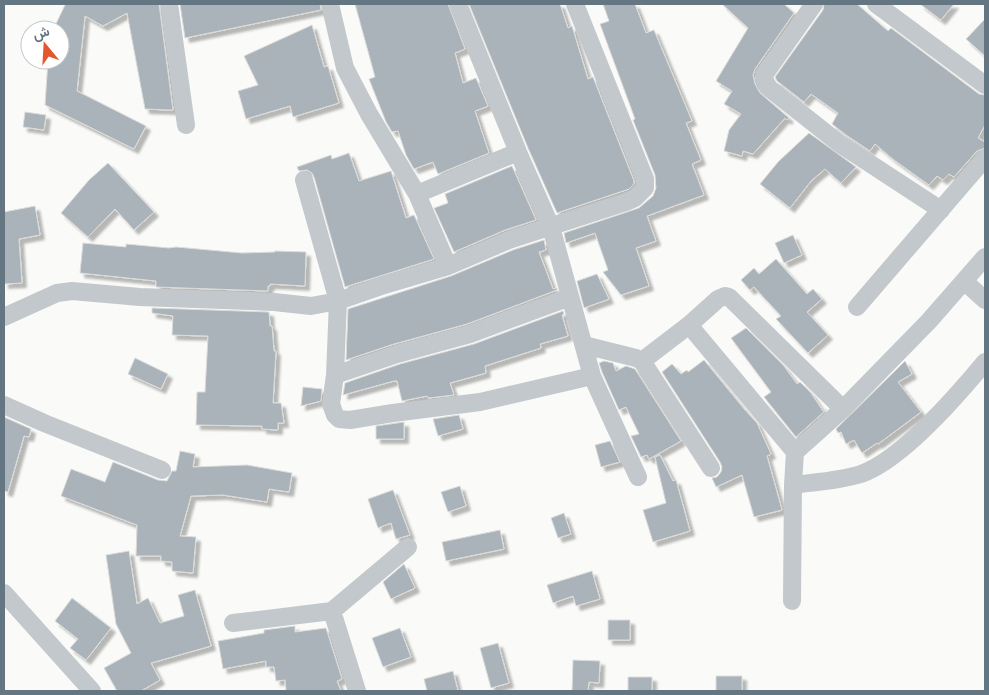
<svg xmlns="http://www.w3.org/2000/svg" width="989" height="695" font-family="Jost,Vazirmatn,sans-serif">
  <defs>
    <filter id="shadow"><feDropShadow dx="4.5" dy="4.5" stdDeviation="1" flood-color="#0004"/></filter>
  </defs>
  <rect width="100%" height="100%" fill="#fafaf8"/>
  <path fill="#aab3b9" stroke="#dcdcda" filter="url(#shadow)" d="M63,4h96l14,106h-3l-25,-1 -18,-96 -24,13 -18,-10 -8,75 69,35 -12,23 -89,-44 3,-45h12v-30h-7l12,-25z
    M180,4h140l1,6 -136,28z
    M355,4h93l17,45 -10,4 8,30 13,-5 12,28 -13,5 14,42 -51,21 -5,-12 -19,7 -8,-14 -8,-24 -6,1 -6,-10 -17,-43 6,-2z
    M469,4h91l8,24 4,-2 16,53 5,-2 41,104v3l-5,5 -72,24 -29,-65z
    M603,4h32l11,29 8,-3 38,91 -6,2 15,37 -9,4 12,31 -57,21 9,25 -20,7 13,38 -28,9 -18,-23 5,-2 -13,-37 -29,10 -2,-10 75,-25 14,-12 3,-8 -1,-13 -22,-55 2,-1 -35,-95 9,-3z
    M722,4h62l10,9 -39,56 -2,6 2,9 5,9 29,25 -2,2 -2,-2 -32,36 -10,-3 -1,5 -18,-5 5,-21 12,-16 -17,-10 8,-13 -16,-10 32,-53z
    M824,4h33l31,27 3,-3 88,66 6,1v30l-7,13 7,4v6l-8,3 -23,26 -5,-3 -6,6 -6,-4 -8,9 -35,-25 -19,-16 -5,7 -24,-16 -14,-11 6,-11 -27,-19 -7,8 -27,-21 -2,-4 48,-67z
    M920,4h34l-13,16z
    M985,19v37l-19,-17z
    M312,25l12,42 4,-1 11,37 -46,14 -3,-11 -44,13 -8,-28 20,-6 -14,-29z
    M25,112l21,3 -2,15 -21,-3z
    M809,133l47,34 -15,16 -16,-14 -14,12 -21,27 -30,-24 18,-22z
    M349,153l10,28 32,-10 15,47 8,-3 20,44 -89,28 -31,-110 -2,-4 -5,-3 -8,1 -2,-4 34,-12 1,4z
    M108,163l46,49 -20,18 -19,-21 -27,28 -27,-24 28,-33z
    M512,166l24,54 -31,10 -51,22 -20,-44 14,-5 -3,-9z
    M35,206l5,29 -21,4 3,44 -18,1v-72z
    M793,235l9,20 -18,8 -9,-20z
    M544,240l2,10 -7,2 14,37 4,-1v2l-90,34 -73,20 -48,16 2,-51 103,-33 62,-26z
    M83,243l43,4v-3l43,4 7,-1 66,6 33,-1v-1l31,1 -1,34 -35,-2v2h-2v5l-112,-4v-6l-76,-8z
    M776,259l31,35 6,-5 9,10 -15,13 21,23 -20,18 -32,-34 5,-3 -27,-29 -4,3 -9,-10 13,-12 5,6z
    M597,274l12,25 -25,9 -7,-27z
    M152,308l117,4 1,14h2l2,25h2l-3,52h8l3,20h-6v7l-16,-1v-3l-66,-1 1,-33h8l3,-56 -36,-1 1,-19 -21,-3z
    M563,311l1,3 -2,1 6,21 -28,8 1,4 -56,18 1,7 -36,10 4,12 -26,3 -1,-2 -25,5 -5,-20h-3l-51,14 2,-12 55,-19 74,-20z
    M746,328l38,38 13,18 3,-2 11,11 12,18 4,-2 -31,28 -32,-40 7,-5 -40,-54z
    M135,358l33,16 -7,15 -33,-15z
    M704,360l41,50 12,13 14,31 -4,2 15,54 -28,7 -12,-42 -26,12 -4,-9 5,-1 4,-5 1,-5 -2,-5 -58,-90 10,-8 9,10 6,-4 1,2z
    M604,361l9,2 3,8 10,-5 9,3 46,72 -32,18 -2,-4 -6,2 -10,-21 8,-2 -13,-27 -7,3 -17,-38 -3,-9z
    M905,361l7,13 -14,8 23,30 -43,32 -1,-1 -15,10 -8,-13 -8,4 -5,-12 -3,1 -2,-4z
    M303,387l19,2 -1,12 -20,5z
    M459,415l4,14 -25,7 -5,-17z
    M4,417l27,12 -2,8 -5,-1 -16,56 -4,-1z
    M404,422v17h-28v-13z
    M610,441l10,21 -19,5 -6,-22z
    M180,451l15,3 -2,13 54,-2 45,8 -3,19 -20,-3 -2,13 -44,-7 -32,1 -11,40 16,1 -3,36 -21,-2v-9l-11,-1v-5h-25l1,-31 -76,-29 10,-27 34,13 8,-20 45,18 9,1 5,-10h4z
    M660,455l13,26 3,-1 14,51 -37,11 -10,-32 23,-7 -11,-46z
    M460,486l6,20 -18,6 -7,-20z
    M393,490l17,45 -14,4 -5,-16 -13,5 -10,-29z
    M564,513l7,21 -13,4 -7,-20z
    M500,530l4,19 -58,12 -4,-19z
    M129,551l8,53 11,-6 12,25 24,-7 -6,-21 17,-5 16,56 -60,17 9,17 -19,11h-24l-13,-23 27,-15 -15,-29 -10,-69z
    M404,564l11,24 -24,11 -8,-17z
    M592,571l8,28 -24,7 -3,-10 -20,7 -6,-18z
    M72,598l39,30 -25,32 -16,-12 8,-9 -23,-18z
    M608,620h22v20h-22z
    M295,626v6l31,-4 16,51 -5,2 4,10h-55l-1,-11 -9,1 -2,-14h-8v-6l-43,8 -5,-28 46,-8v-3z
    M400,628l11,29 -28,10 -11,-29z
    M498,643l11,40 -18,5 -11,-40z
    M573,660l27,1 -1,22 -10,-1 -1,9h-16z
    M453,671l5,20h-31l-3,-12z
    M716,676h26v15h-26z
    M628,677h24v14h-24z"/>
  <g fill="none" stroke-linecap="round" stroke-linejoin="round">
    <path stroke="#c3c8cc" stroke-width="18" d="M169,4l17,121
      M330,4l15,64 24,46 48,80 31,72
      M458,4l60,148 33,75 41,149 46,101
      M814,4l-50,71v4l5,9 71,56 101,66
      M876,4l109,81
      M304,180l34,121 -3,74 -4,29 4,11 4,4 11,1 43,-7 87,-11 112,-26
      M417,194l101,-42
      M964,281l21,19
      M857,307l128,-149
      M4,317l53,-24 15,-2 68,6 134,5 37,4 27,-5 46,-16 64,-19 61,-26 117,-38 9,-4 10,-10v-9l-70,-175
      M689,325l106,127 -2,33 -1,116
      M584,345l52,13 6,3 69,107
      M642,361l47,-36 29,-26 7,-3 4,1 114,112
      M335,375l62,-21 73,-20 100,-37
      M4,405l40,18 118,47
      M795,452l48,-43 86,-88 56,-64
      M793,485c22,-3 46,-4 68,-11 40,-14 96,-78 124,-112
      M4,593l88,98
      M332,611l25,80
      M233,623l99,-12 76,-64"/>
  </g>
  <rect width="989" height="695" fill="none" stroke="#657683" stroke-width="10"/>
  <g transform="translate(45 45) rotate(342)"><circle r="24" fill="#ffffff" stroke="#c1c8cd"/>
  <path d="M0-4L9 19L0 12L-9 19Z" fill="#e4572e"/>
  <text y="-8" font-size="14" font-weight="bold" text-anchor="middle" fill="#657683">ش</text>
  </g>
</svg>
